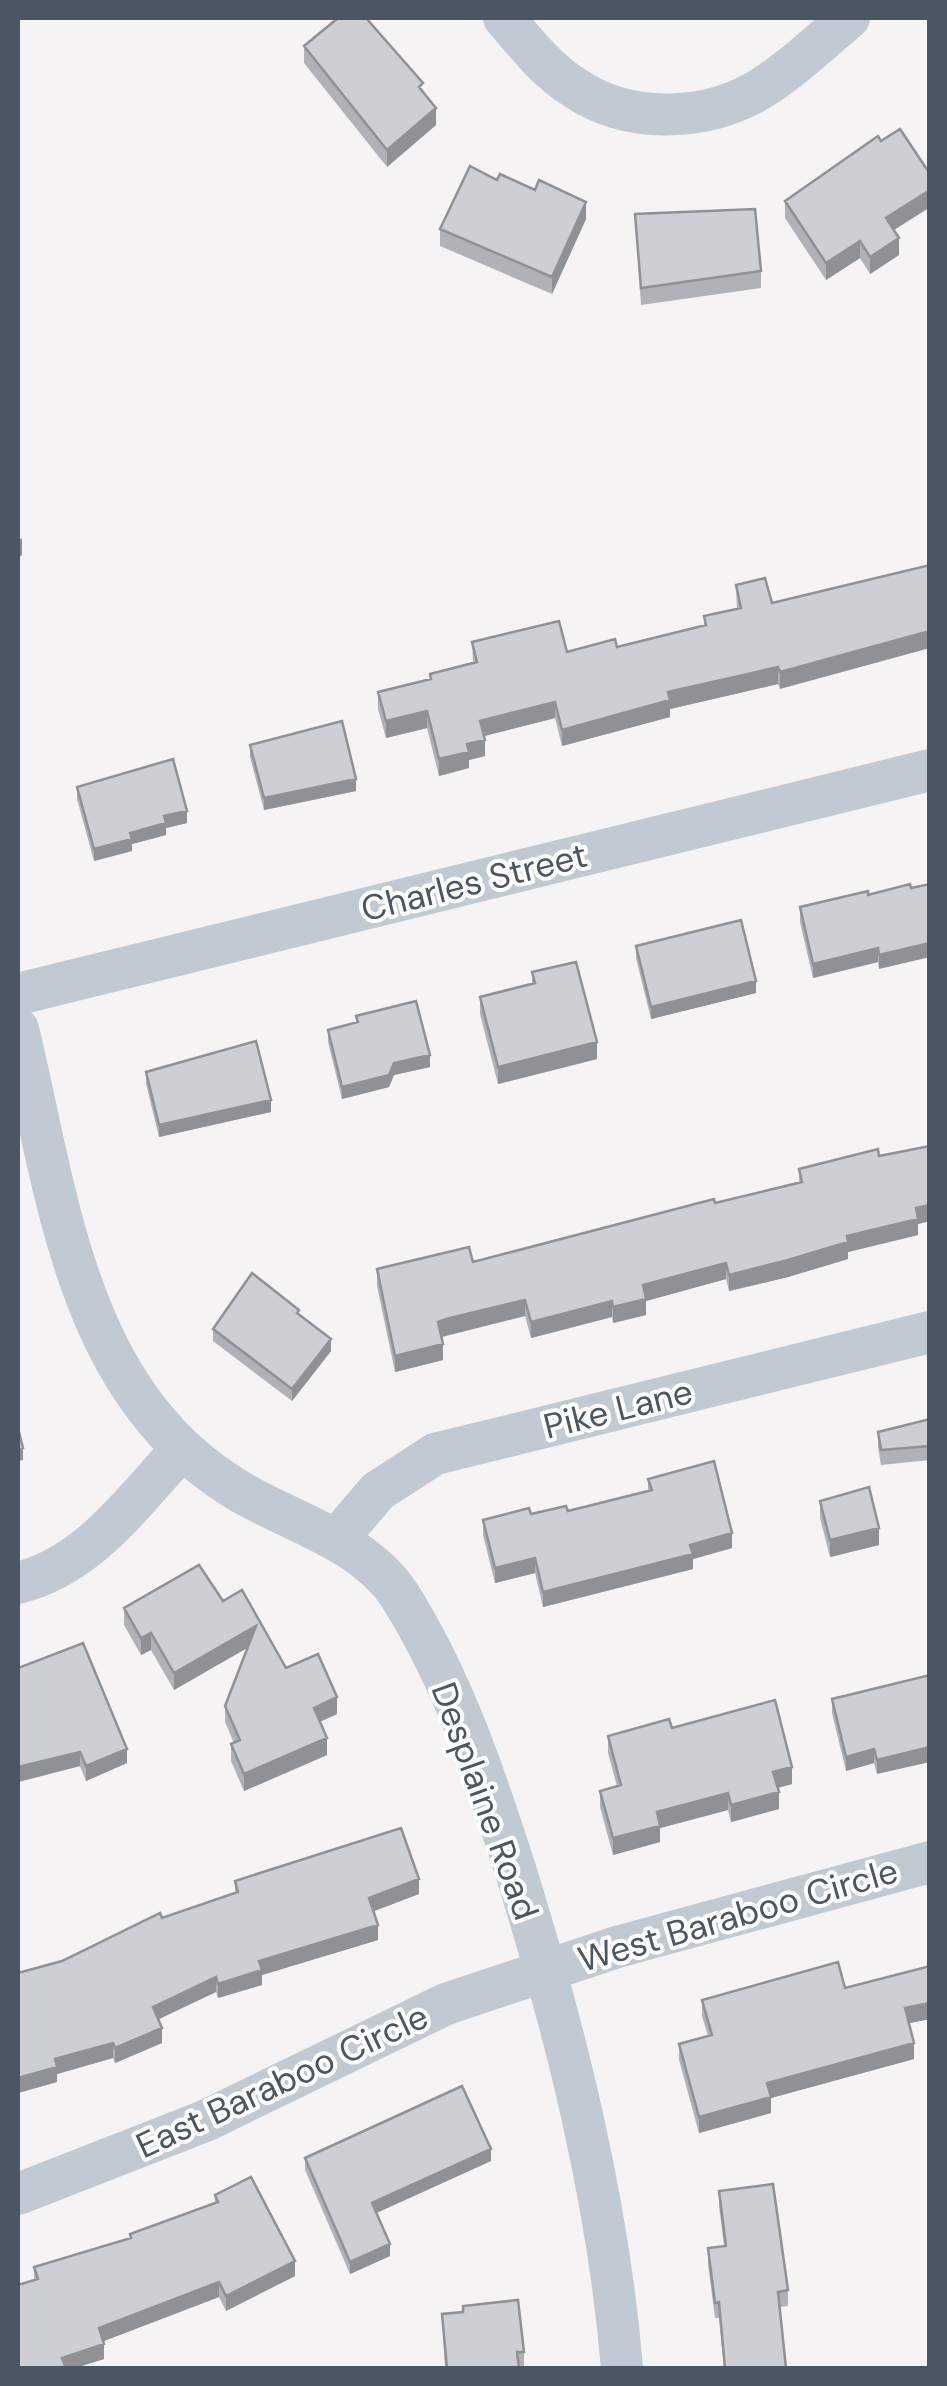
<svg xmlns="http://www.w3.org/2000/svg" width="947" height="2386" font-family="'DM Sans',sans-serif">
  <rect width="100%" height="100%" fill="#f5f3f3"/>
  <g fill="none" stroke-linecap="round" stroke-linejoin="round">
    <path stroke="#c1cad2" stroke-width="42" d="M504,18c22,25 42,52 71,70 55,37 135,34 190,-2 30,-19 57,-46 84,-68
      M18,994l912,-224
      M18,1029c40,165 57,361 216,459 54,34 129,51 166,108 53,84 86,182 116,276 50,161 92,328 106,496
      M336,1540l42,-49 57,-37 495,-122
      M18,1583c72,-18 115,-82 164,-134
      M18,2194l187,-73 241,-117 171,-57 313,-85"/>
  </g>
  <path fill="#b0b2b7" d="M304,46l119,46 13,33 -49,42 -83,-104z
    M497,180l89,39 -34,75 -112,-48v-17z
    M785,201l145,6 -36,23 5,25 -29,19 -10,-16 -34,22 -41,-62z
    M635,214l126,57v17l-120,17z
    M930,565l-150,124 -2,-5 -108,25v8l-108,29 -7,-28 -70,18v20l-16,4v8l-30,8 -12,-48 -41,10 -8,-29v-17l52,-12v-6l43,-12 -1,-20 95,10 50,-5 87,-21v-10l33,-7 -1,-24 36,18z
    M250,745l106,46 -92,19 -14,-53z
    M77,787l110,36 -21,5v7l-34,9v7l-38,10 -17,-62z
    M910,884l-31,85 -1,-7 -65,16 -13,-56v-15l68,-12z
    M636,946l120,47 -105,26 -15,-61z
    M532,972l65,87 -99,25 -18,-70v-17l52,-13z
    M356,1016l74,51 -36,8 -5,12 -47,12 -14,-57v-12l28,-7z
    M146,1072l125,40 -112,25 -13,-53z
    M930,1146v75l-12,3v11l-70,17v7l-60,18 -59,14 -3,-12 -80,22v14l-33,8 -1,-6 -81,21 -6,-22 -79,19 -5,2 2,23 -48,12 -18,-86v-17l96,-7 326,-80v-13l80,-13z
    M213,1329l118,22 -39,50 -79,-60z
    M930,1419v41l-49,5 -3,-18v-15z
    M648,1479l84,69 -39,11v10l-150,38 -8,-34 -40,10 -12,-48v-15l85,-9 80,-20z
    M820,1501l59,44 -49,12 -10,-39z
    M223,1601l63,67 51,46 -17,8 7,33 -83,36 -13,-30v-17l3,-1 -9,-21v-16l23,-59 -74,43 -23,-40 -10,5 -17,-30v-17z
    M18,1668l109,95 -41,18 -6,-15 -62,16z
    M930,1675l-53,99 -3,-11 -28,8 -14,-58v-14z
    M672,1728l120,56 -14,4 1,21 -48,13 -3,-12 -68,18v14l-47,13 -13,-48v-16l17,-5 -9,-33v-17z
    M235,1881l184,13 -45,17 4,29 -116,35v10l-44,13 -2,-6 -58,27 4,24 -47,20 -2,-5 -56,16v8l-39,11 44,-132 100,-43 73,-25z
    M927,1946h3v73l-21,4 5,36 -143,39v15l-72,20 -20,-73v-16l29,-8 -6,-20v-16l143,-12 83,-22z
    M305,2158l186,3 -115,52 14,43 -40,18 -45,-104z
    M719,2191l69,99v16l-8,1 6,61h-62l-5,-50h-4l-7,-54v-16l16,-2 -5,-40z
    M215,2195l80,81 -69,35 -7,-14 -116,44 1,18 -29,9h-57l16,-88v-13l96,-28v-5l85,-31z
    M442,2314l82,38v16h-79z"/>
  <path fill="#909195" d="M436,108v17l-49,42v-17z
    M930,190v17l-44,28v-17z
    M586,202v17l-34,75v-17z
    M899,238v17l-29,19v-17z
    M860,241v17l-34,22v-17z
    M22,538v17l-4,3v-17z
    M930,631v17l-150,41v-17z
    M778,667v17l-108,25v8l-108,29v-16l106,-38z
    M555,702v16l-75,19v-16z
    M427,711v17l-41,10v-17z
    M485,740v16l-16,4v8l-30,8v-17l28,-15z
    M356,779v12l-92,19v-12z
    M187,811v12l-21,5v7l-34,9v7l-38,10v-12l70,-33z
    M930,943v14l-51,12v-14z
    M878,948v14l-65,16v-14z
    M756,981v12l-105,26v-12z
    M597,1042v17l-99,25v-17z
    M430,1055v12l-36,8 -5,12 -47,12v-12l52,-24z
    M271,1100v12l-112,25v-12z
    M930,1205v16l-12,3v11l-70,17v7l-60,18 -59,14v-16l118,-39 69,-28z
    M726,1263v16l-80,22v14l-33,8v-16l30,-22z
    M525,1300v16l-87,22v-16z
    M612,1301v16l-81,21v-16z
    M331,1339v12l-39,50v-12z
    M443,1344v16l-48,12v-16z
    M23,1448v12l-5,1v-11z
    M879,1528v17l-49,12v-17z
    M732,1533v15l-39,11v10l-150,38v-15l147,-47z
    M535,1558v15l-40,10v-15z
    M256,1626v17l-82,47v-17z
    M151,1633v17l-10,5v-17z
    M337,1697v17l-23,10v-16z
    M327,1738v17l-83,36v-17z
    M930,1747v15l-53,12v-14z
    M127,1749v14l-41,18v-15z
    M874,1749v14l-28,8v-14z
    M80,1752v14l-62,16v-15z
    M792,1767v17l-19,5v-17z
    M779,1792v17l-48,13v-17z
    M728,1793v17l-68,18v14l-47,13v-17l44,-26z
    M419,1879v15l-50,19v-15z
    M378,1925v15l-116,35v10l-44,13v-14l41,-23z
    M216,1977v15l-63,30v-15z
    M930,2003v16l-25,5v-16z
    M162,2028v15l-47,20v-15z
    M113,2043v15l-56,16v8l-39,11v-15l37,-19z
    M914,2043v16l-143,39v15l-72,20v-16l68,-34z
    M491,2149v12l-119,54v-12z
    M390,2244v12l-40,18v-12z
    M295,2261v15l-69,35v-15z
    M219,2282v15l-120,46v-15z
    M104,2344v15l-29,9h-13v-10z"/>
  <path fill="#cdcfd5" stroke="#909195" stroke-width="2.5" d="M338,18h28l57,65 -4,4 17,21 -49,42 -83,-104z
    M900,129l30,45v16l-44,28 13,20 -29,19 -10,-16 -34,22 -41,-62 93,-65 3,5z
    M470,166l27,14 3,-6 35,16 4,-10 47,22 -34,75 -112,-48z
    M755,209l6,62 -120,17 -6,-74z
    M930,565v66l-150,41 -2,-5 -110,25 2,8 -108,30 -7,-28 -75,19 5,19 -18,4 2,8 -30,7 -12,-48 -41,10 -8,-29 53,-13 -1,-5 47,-12 -5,-20 87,-21 8,31 48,-13 2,8 89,-22 -2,-9 37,-8 -5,-23 29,-7 7,25z
    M342,721l14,58 -92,19 -14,-53z
    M173,759l14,52 -23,5 2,7 -36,10 2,6 -38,10 -17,-62z
    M910,884l1,4 19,-4v59l-51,12 -1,-7 -65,16 -13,-57 68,-16v4z
    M741,920l15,61 -105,26 -15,-61z
    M576,962l21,80 -99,25 -18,-70 55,-14 -3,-11z
    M416,1001l14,54 -36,8 -5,12 -47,12 -14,-57 30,-8 -2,-6z
    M256,1041l15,59 -112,25 -13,-53z
    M930,1146v59l-14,3 2,11 -71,17 1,6 -60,18 -59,15 -3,-12 -83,22 3,14 -33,8 -1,-6 -81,21 -6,-22 -79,19 -8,3 5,22 -48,12 -18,-87 92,-22 4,15 241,-63 1,4 87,-21 -3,-13 79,-20 1,7z
    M252,1273l47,37 -2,3 34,26 -39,50 -79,-60z
    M930,1419v27l-49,4 -3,-18z
    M18,1428l5,20 -5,2z
    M714,1461l18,72 -42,12 3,9 -150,38 -8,-34 -40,10 -12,-48 46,-12 2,6 35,-8 2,5 84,-21 -4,-11z
    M869,1487l10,41 -49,12 -10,-39z
    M199,1565l24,36 19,-11 44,78 32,-14 19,43 -23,11 13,30 -83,36 -13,-30 9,-4 -15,-34 31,-80 -82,47 -23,-40 -10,5 -17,-30z
    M83,1643l44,106 -41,17 -6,-14 -62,15v-99z
    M930,1675v72l-53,13 -3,-11 -28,8 -14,-58z
    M775,1700l17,67 -19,5 6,20 -48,13 -3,-12 -71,19 3,14 -47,12 -13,-47 21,-6 -13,-49 61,-17 3,9z
    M401,1828l18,51 -50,19 9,27 -119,36 3,9 -44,14 -2,-7 -63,30 9,21 -47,20 -2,-5 -58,16 2,8 -39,11v-105l44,-12 98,-48 2,5 76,-26 -3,-11z
    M838,1962l7,26 85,-22v37l-25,5 9,35 -147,40 4,14 -72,20 -20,-73 33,-9 -10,-35z
    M462,2086l29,63 -119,54 18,41 -40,18 -45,-104z
    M251,2177l44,84 -69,35 -7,-14 -120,46 5,16 -42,14 4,10h-48v-83l20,-6 -4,-12 97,-29 -1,-4 88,-32 -3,-7z
    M773,2184l15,106 -10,2 8,76h-61l-6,-66 -4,1 -7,-55 18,-2 -7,-55z
    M518,2300l6,52h-7l2,16h-72l-5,-54 21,-2v-6z"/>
  <g text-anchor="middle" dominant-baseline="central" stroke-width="8" stroke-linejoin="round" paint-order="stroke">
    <g font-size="35" fill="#4a5661" stroke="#fff">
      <text transform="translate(474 882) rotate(-14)">Charles Street</text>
      <text transform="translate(618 1409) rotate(-14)">Pike Lane</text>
      <text transform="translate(485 1801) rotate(70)">Desplaine Road</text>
      <text transform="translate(738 1915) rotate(-16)">West Baraboo Circle</text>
      <text transform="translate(282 2081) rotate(-25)">East Baraboo Circle</text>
    </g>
  </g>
  <rect width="947" height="2386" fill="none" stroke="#4a5661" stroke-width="40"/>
</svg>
